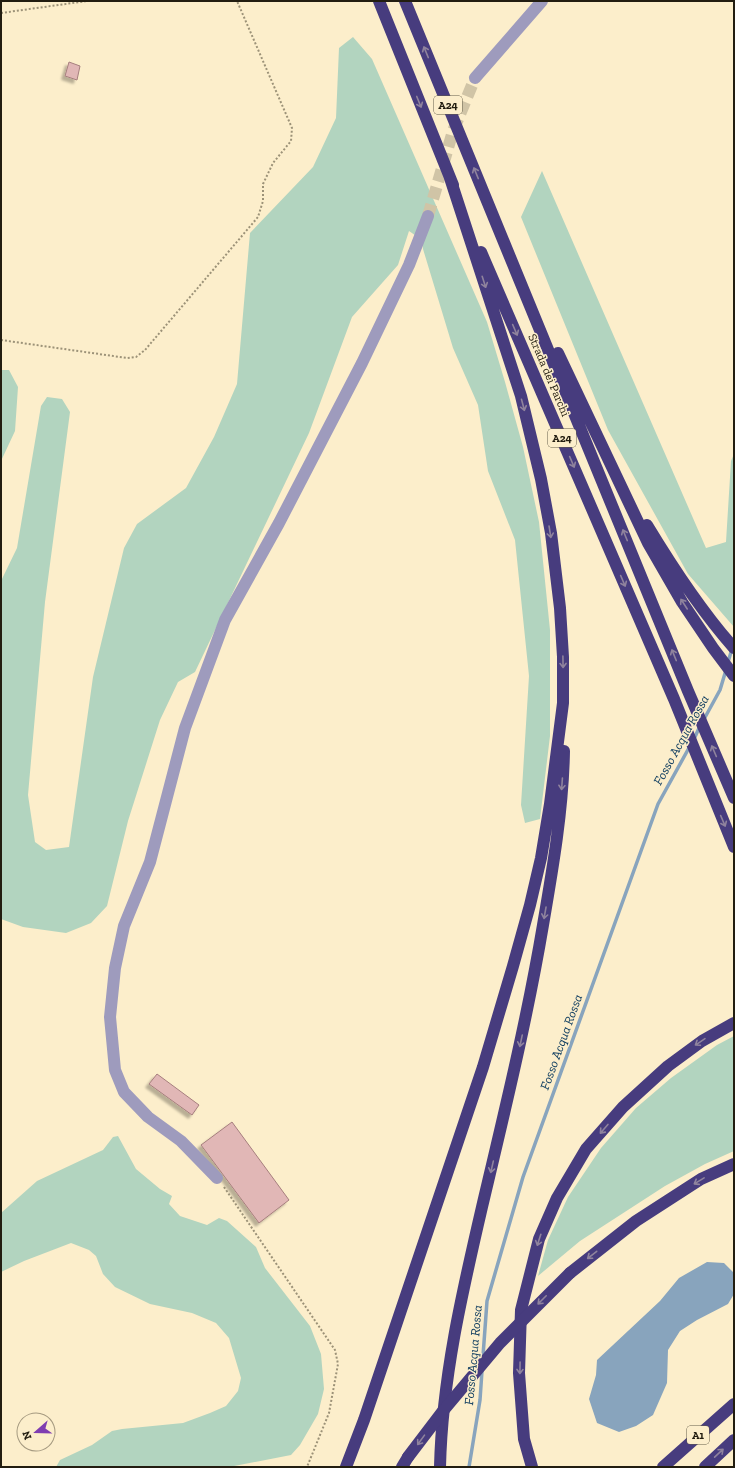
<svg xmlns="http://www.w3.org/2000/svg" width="735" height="1468" font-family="'Zilla Slab',serif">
  <defs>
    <filter id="shadow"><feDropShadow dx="-3.5" dy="3.5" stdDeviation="1" flood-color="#0004"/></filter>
  </defs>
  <rect width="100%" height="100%" fill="#fceecb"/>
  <path fill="#b2d4bf" d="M353,37l19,22 115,263 18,60 18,65 16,75 11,108v106l-10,83 -15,4 -4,-18 8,-129 -14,-136 -27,-69 -10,-66 -25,-57 -30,-99 -1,-9 -13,-9 -11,34 -46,52 -43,116 -114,239 -17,10 -18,38 -32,101 -21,85 -16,17 -25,10 -43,-6 -22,-8v-338l16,-33 24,-142 6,-9 15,2 8,13 -25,190 -17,193 7,47 11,8 23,-3 24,-170 31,-129 13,-24 49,-36 28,-51 23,-53 13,-151 63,-66 23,-49 3,-70z
    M542,171l164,377 20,-6 5,-81 3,-7v173l-46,-53 -80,-144 -87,-213z
    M2,370h7l9,17 -3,44 -14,30z
    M734,1036v115l-29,13 -40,22 -85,55 -42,35 10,-36 20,-43 33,-49 35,-40 35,-30 46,-33z
    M118,1136l18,33 24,20 12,7 -3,8 11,12 27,9 12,-7 8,3 29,26 9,21 45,58 11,28 3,35 -6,25 -18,31 -9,10 -62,12h-173l4,-7 32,-15 20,-14 10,-2 61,-6 27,-10 16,-7 12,-15 3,-13 -12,-40 -13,-15 -24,-10 -42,-9 -35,-17 -12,-13 -7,-18 -7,-6 -18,-7 -47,18 -23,11v-59l36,-32 66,-31 10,-13z"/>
  <path fill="#88a4bd" d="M707,1262l17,1 10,10v21l-6,10 -31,16 -17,11 -12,19 -1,33 -14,32 -17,11 -17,6 -22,-9 -8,-24 7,-24 1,-15 63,-59 19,-23z"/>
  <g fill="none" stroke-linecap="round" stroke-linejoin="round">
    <path stroke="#88a4bd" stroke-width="3.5" d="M728,662l4,-13
      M703,721l17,-31 6,-20
      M694,739l6,-13
      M483,1356l4,-55 36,-124 135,-373 32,-58
      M469,1467l11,-67 2,-29"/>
  </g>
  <path fill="#e1b7b6" stroke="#a67f7e" filter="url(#shadow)" d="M69,62l11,4 -3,14 -12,-4z
    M157,1074l42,31 -7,10 -43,-31z
    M232,1122l57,78 -30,23 -58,-78z"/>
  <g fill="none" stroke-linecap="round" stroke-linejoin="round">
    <path stroke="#d0c4a6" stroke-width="12" stroke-dasharray="12 6" stroke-linecap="butt" d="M428,216l25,-85 22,-53"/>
    <path stroke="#9c9278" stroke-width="2" stroke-dasharray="2 2" stroke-linecap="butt" d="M1,13l86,-12
      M1,340l126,18 9,-1 9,-7 113,-133 5,-16v-17l10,-21 18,-22 1,-13 -55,-127
      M224,1187l111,163 3,14 -9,49 -22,54"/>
    <path stroke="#9e9bbd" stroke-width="12" d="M475,78l67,-77
      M217,1178l-36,-37 -33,-24 -24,-25 -9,-22 -5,-53 5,-49 9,-42 26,-64 35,-134 40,-108 54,-97 83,-160 47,-98 19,-49"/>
    <path stroke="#473c7e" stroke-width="12" d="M379,1l74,184
      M405,1l283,690 46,107
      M481,252l193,447 60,148
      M558,353l90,190 34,59 31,46 21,28
      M647,525c26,43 54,86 87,123
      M570,1273l66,-52 65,-42 33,-15
      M346,1467l18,-47 119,-353 30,-101 17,-61 11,-47 9,-54 13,-101v-46l-3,-49 -9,-75 -10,-54 -20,-83 -71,-218
      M402,1467l6,-10
      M440,1467c2,-88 22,-174 42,-260 22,-93 45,-187 61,-282 10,-58 20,-116 21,-174
      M532,1467l-8,-28 -5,-66 2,-63 18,-71 18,-41 29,-49 37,-42 45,-41 34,-25 32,-18
      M663,1467l71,-63
      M705,1467l29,-27"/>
    <path stroke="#473c7e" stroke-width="12" d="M408,1457l35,-46 57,-68 70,-70"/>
  </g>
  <defs><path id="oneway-shaft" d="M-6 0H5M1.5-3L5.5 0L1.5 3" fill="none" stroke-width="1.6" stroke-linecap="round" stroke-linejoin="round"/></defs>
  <g stroke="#8f839d">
    <use href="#oneway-shaft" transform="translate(426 52) rotate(-112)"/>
    <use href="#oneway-shaft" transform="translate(419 102) rotate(68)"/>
    <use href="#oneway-shaft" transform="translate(476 173) rotate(-112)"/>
    <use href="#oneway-shaft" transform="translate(484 282) rotate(72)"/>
    <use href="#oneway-shaft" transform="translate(515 330) rotate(67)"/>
    <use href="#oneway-shaft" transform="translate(523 405) rotate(75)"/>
    <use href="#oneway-shaft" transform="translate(572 462) rotate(67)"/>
    <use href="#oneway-shaft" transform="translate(550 532) rotate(81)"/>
    <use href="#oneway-shaft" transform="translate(625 535) rotate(-112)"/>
    <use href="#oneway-shaft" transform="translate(623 581) rotate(67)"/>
    <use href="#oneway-shaft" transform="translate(684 604) rotate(-123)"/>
    <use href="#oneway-shaft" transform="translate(674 655) rotate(-112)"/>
    <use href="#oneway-shaft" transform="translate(563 662) rotate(89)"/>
    <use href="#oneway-shaft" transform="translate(714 751) rotate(-113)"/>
    <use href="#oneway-shaft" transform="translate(562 784) rotate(94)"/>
    <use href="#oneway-shaft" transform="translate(723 821) rotate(67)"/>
    <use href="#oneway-shaft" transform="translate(545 913) rotate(100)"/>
    <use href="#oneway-shaft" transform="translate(521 1041) rotate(102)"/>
    <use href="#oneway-shaft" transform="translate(700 1042) rotate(146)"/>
    <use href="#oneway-shaft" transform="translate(604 1129) rotate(131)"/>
    <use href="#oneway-shaft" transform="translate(492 1167) rotate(103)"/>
    <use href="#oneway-shaft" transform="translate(699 1181) rotate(149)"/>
    <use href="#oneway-shaft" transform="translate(539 1240) rotate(108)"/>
    <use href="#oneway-shaft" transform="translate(592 1255) rotate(142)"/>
    <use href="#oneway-shaft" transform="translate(542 1300) rotate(135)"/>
    <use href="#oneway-shaft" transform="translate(520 1368) rotate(91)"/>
    <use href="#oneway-shaft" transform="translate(421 1440) rotate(126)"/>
    <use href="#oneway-shaft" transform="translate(719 1453) rotate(-43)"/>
  </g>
  <g text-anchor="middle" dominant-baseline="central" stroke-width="3" stroke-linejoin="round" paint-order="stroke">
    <g fill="#fceecb" stroke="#635c48" stroke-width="1">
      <rect x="434" y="96" width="28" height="18" rx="3"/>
      <rect x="548" y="429" width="28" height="18" rx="3"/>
      <rect x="687" y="1426" width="22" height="18" rx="3"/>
    </g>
    <g font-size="11" font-weight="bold" fill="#221d10">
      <text x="448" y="105">A24</text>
      <text x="562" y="438">A24</text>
      <text x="698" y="1435">A1</text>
    </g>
    <g font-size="12" fill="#221d10" stroke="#fceecb">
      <text transform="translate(549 375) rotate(67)">Strada dei Parchi</text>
    </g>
    <g font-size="13" font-style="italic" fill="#0f3d60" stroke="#fceecb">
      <text transform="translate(681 740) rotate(-61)">Fosso Acqua Rossa</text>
      <text transform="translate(561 1042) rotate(-70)">Fosso Acqua Rossa</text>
      <text transform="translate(473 1355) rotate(-85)">Fosso Acqua Rossa</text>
    </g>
  </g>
  <rect width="735" height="1468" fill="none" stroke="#221d10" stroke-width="4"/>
  <g transform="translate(36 1432) rotate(250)"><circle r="19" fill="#fceecb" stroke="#a59a80"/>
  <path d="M0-3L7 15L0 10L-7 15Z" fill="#7f3db1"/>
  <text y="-6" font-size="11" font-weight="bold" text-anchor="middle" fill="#221d10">N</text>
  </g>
</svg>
